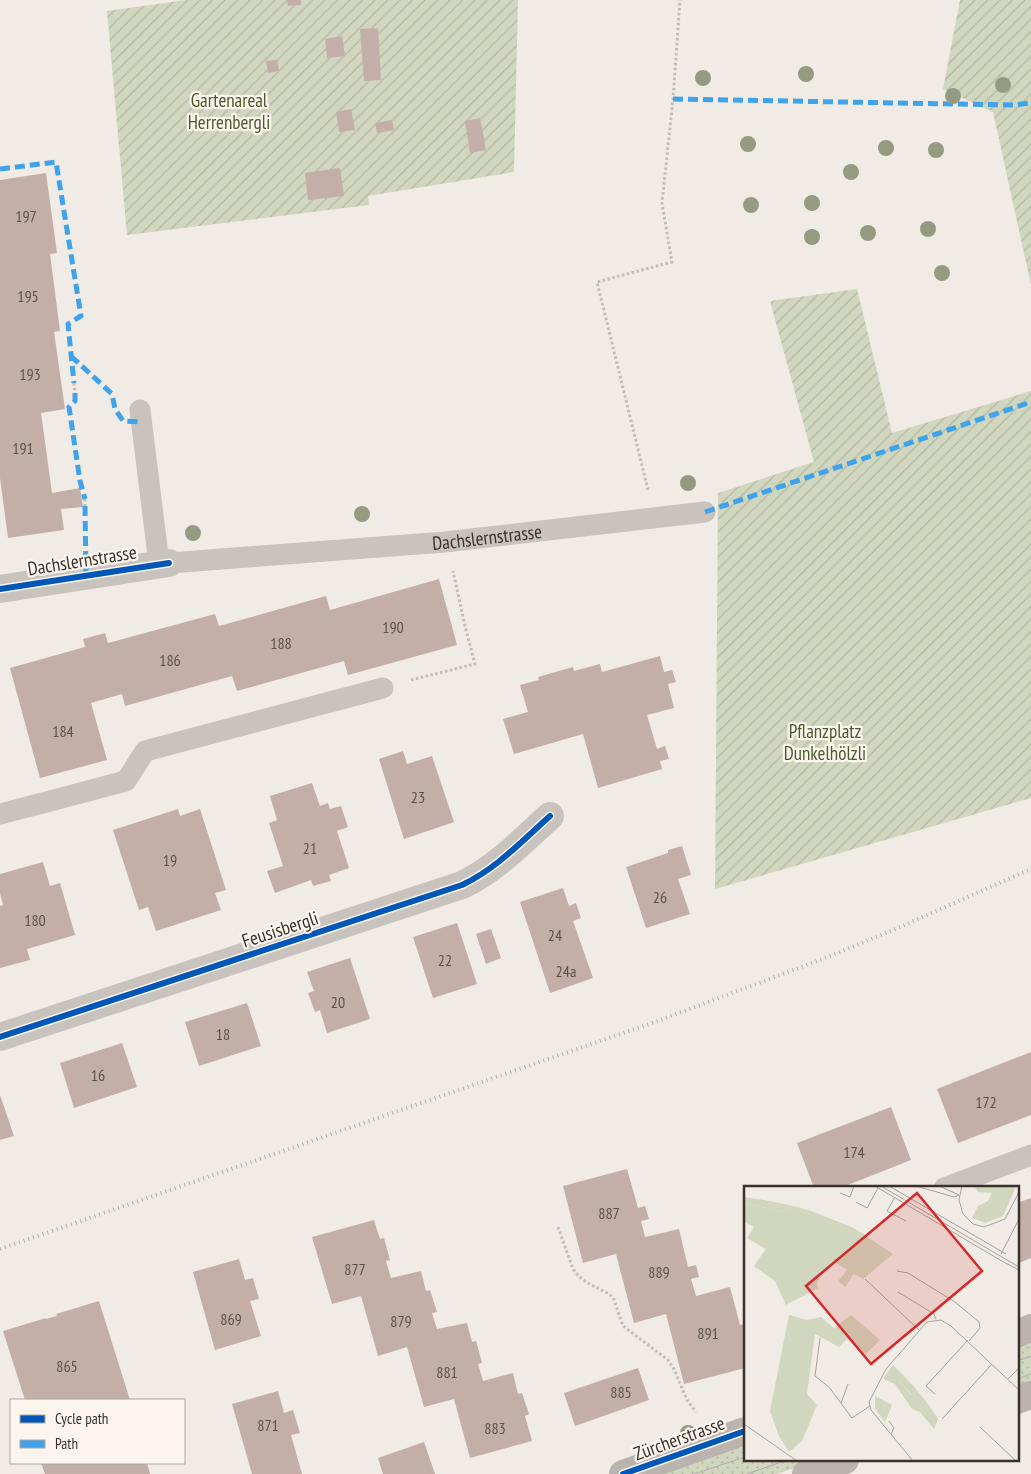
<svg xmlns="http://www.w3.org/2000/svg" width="1031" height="1474" font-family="'PT Sans Narrow',sans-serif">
  <defs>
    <pattern id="grass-dots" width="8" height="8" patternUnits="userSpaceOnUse" patternTransform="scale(1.25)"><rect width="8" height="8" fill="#d1d6bf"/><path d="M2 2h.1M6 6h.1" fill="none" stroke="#b4b8a4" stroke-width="1.8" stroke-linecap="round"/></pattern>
    <pattern id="garden-furrows" width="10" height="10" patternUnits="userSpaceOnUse" patternTransform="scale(1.25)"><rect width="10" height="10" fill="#d1d6bf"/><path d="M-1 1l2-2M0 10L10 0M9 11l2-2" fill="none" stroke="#b4b8a4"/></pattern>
  </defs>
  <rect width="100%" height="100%" fill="#f0ebe5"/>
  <path fill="url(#grass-dots)" d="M1031,1344v42l-14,5v-42z
    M745,1446v14h73l-41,14h-116z"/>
  <path fill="url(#garden-furrows)" d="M186,0h332l-4,172 -146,24 1,9 -242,30 -20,-224z
    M960,0h71v285l-38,-173 -50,-23z
    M857,289l35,144 139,-42v407l-316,91 3,-396 96,-31 -44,-161z"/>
  <path fill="#c3afa7" d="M287,0h14v5l-13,1z
    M378,28l3,52 -17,1 -4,-52z
    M342,36l3,20 -18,2 -2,-19z
    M277,60l2,11 -11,2 -2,-12z
    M351,109l4,21 -16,2 -3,-20z
    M480,118l6,32 -16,3 -5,-32z
    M392,120l2,10 -17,3 -2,-10z
    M340,168l4,28 -36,4 -3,-27z
    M46,173l11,80 -7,1 10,77 -6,1 11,77 -24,4 11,80 28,-5 3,19 -22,2 3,21 -56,8 -8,-60v-298z
    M439,579l18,66 -109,30 -4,-14 -107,30 -5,-15 -107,30 -3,-12 -31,9 16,57 -67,18 -30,-110 75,-21 -2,-8 22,-6 3,10 107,-29 4,12 107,-30 4,14z
    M660,656l4,16 8,-2 4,12 -8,2 6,24 -27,7 10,34 8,-3 4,13 -9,2 2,8 -64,19 -15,-54 -69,20 -11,-35 25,-7 -8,-27 19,-5 -1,-3 35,-10 1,4 26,-7 2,8z
    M403,751l4,13 25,-8 22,66 -50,17 -25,-80z
    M312,783l8,23 8,-3 2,6 11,-3 7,21 -11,4 12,37 -20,7 2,6 -18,5 -2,-6 -36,13 -8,-22 16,-5 -14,-43 8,-3 -7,-24z
    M178,809l2,7 20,-7 26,81 -11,3 6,17 -65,21 -8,-24 -9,3 -26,-80z
    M682,846l9,29 -13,4 12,35 -44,14 -20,-61 42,-14v-3z
    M43,862l7,24 10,-3 15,52 -48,14 3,11 -30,8v-62l3,-1 -3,-12v-19z
    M563,888l6,18 7,-3 5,15 -8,3 20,57 -43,15 -30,-91z
    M457,923l20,61 -44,14 -20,-61z
    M491,929l10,29 -15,6 -10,-30z
    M350,958l20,61 -43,14 -7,-23 -5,2 -7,-19 6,-2 -7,-19z
    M247,1003l14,43 -62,20 -14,-44z
    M122,1043l15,44 -63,21 -14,-45z
    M1031,1052v63l-73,28 -21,-54z
    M0,1095l14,41 -14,4z
    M891,1107l20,53 -71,28h-26l-17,-45z
    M627,1169l11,39 7,-2 4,13 -8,2 4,16 34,-8 9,38 8,-2 3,12 -8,2 5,17 34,-9 10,38 5,-1v44l-61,16 -18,-70 -32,9 -18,-69 -33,9 -20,-77z
    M1031,1198v60l-14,6v-61z
    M374,1220l6,19 4,-1 6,22 -4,1 5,17 30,-7 5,20 4,-1 7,22 -5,1 5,16 30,-6 5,19 4,-1 6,22 -4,1 5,17 30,-8 5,21 4,-1 7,21 -4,2 7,25 -62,17 -16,-59 -30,8 -17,-60 -29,9 -17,-60 -29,8 -20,-67z
    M239,1259l6,21 8,-2 6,21 -9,2 11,35 -46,14 -22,-78z
    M99,1301l31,99h-105l-22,-69 43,-13v1l11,-3 -1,-2z
    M638,1368l11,32 -74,26 -11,-33z
    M278,1391l6,22 9,-3 7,23 -9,2 11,39h-50l-20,-70z
    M424,1442l11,32h-52l-5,-16z
    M41,1463h106l3,11h-105z"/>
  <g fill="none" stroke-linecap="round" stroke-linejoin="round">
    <path stroke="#c2bbb6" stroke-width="3" stroke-dasharray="2.5 2.5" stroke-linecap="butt" d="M74,383l1,10
      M648,490l-51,-208 75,-20 -10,-59 11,-104 7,-99
      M85,499v7
      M411,680l64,-16 -10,-38 -12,-55
      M558,1227l15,42c12,17 25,17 40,28l10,29 45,34 6,9 13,31 9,12"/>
    <g stroke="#c9c3be" stroke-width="21">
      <path d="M140,410l19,153"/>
      <path id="s1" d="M169,563l276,-21 260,-30"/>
      <path d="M0,814l126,-33 19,-30 238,-63"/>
      <path d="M944,1188l87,-33"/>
    </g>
    <path stroke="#c9c3be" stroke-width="28" d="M0,589l169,-26
      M0,1037l462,-152c34,-16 60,-44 88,-69"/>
    <path stroke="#bab3ae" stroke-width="28" d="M1017,1334l14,-6
      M1017,1400l14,-5
      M623,1474l122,-43
      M806,1474l39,-14"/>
    <path stroke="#b1aca8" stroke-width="1" d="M1017,1361l14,-5
      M1017,1379l14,-5
      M694,1474l51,-17
      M747,1474l40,-14"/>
    <path stroke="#b1aca8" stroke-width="4" stroke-dasharray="1 4" stroke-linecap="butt" d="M0,1249l655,-227 170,-64 66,-27 140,-62"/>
    <path stroke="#3fa3eb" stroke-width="5" stroke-dasharray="10 5" stroke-linecap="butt" d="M673,99l340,6 18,-2
      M0,169l56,-7 25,154 -13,8 6,59
      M71,356l41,38 3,15 8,12 18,1
      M75,393v8l-6,6 11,74 5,18
      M85,506l1,69
      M705,512l326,-110"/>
    <g stroke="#fbf5ee" stroke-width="9">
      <path id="cycleway" d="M0,589l169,-26
        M0,1037l462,-152c34,-16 60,-44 88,-69
        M623,1474l122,-43"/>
    </g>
    <use href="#cycleway" stroke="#0057b8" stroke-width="6"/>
  </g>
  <g fill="#959b80">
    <circle cx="806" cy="74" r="8"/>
    <circle cx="703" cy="78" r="8"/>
    <circle cx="1003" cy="85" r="8"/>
    <circle cx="953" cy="96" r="8"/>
    <circle cx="748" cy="144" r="8"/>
    <circle cx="886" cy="148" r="8"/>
    <circle cx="936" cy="150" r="8"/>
    <circle cx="851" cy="172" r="8"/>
    <circle cx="812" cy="203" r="8"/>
    <circle cx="751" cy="205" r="8"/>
    <circle cx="928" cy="229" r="8"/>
    <circle cx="868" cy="233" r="8"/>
    <circle cx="812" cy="237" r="8"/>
    <circle cx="942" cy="273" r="8"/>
    <circle cx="688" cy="483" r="8"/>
    <circle cx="362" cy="514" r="8"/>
    <circle cx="193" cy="533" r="8"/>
    <circle cx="688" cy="1433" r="8"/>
  </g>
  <g text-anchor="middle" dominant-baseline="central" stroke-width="4.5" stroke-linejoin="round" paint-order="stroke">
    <g font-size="16" fill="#5d504a">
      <text x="26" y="216">197</text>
      <text x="28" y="296">195</text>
      <text x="30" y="374">193</text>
      <text x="23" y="448">191</text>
      <text x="393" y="627">190</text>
      <text x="281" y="643">188</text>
      <text x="170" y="660">186</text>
      <text x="63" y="731">184</text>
      <text x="418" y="797">23</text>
      <text x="310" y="848">21</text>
      <text x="170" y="860">19</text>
      <text x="660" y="897">26</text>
      <text x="35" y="920">180</text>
      <text x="555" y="935">24</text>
      <text x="445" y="960">22</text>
      <text x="566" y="971">24a</text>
      <text x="338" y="1002">20</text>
      <text x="223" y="1034">18</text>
      <text x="98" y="1075">16</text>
      <text x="986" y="1102">172</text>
      <text x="854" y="1152">174</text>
      <text x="609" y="1213">887</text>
      <text x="355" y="1269">877</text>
      <text x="659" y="1272">889</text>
      <text x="231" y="1319">869</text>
      <text x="401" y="1321">879</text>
      <text x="708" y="1333">891</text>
      <text x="67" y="1366">865</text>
      <text x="447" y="1372">881</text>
      <text x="621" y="1392">885</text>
      <text x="268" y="1425">871</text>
      <text x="495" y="1428">883</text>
    </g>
    <g font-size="19" fill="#4a5a2e" stroke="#fbf5ee">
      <text x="229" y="100">Gartenareal<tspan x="229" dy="22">Herrenbergli</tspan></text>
      <text x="825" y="731">Pflanzplatz<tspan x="825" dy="22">Dunkelhölzli</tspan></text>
    </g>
    <g font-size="19" fill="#3b302b" stroke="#fbf5ee">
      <text stroke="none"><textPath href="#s1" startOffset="319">Dachslernstrasse</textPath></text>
      <text transform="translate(82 560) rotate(-9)">Dachslernstrasse</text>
      <text transform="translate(280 929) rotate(-18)">Feusisbergli</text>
      <text transform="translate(679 1438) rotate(-20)">Zürcherstrasse</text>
    </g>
  </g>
  <g transform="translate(744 1186)">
    <rect width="275" height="275" fill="#f0ebe5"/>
    <path d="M149,179l11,11 -5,5 12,14 6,-5 14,18 7,11 -4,10 -14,-17 -8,-3 -17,-25 -12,-5zM131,210l17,9 -7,17 -10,-14z" fill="#d1d6bf"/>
    <path d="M230,0h42l-13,30 -18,7 -13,-5 6,-12 10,-5 4,-8 -14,-1zM0,11l26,4 27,6 -13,5 -40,-9z" fill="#d1d6bf"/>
    <path d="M0,17l40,9 13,-5 14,4 43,17 39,26 -30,25 -9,-5 -9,13 -7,-6 9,-11 -14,-9 -16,21 1,6 -32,17 -11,-24 -21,-15 12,-17 -19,-11 7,-11 -10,-5zM45,129l18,5 14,-3 13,11 17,-13 29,25 -15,15 -18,-16 -8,8 -24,-13 -8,60 10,11 -15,36 -13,11 -10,-16 -9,-25z" fill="#d1d6bf"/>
    <path d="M160,190l13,14 -5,5 -13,-14z" fill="#d1d6bf"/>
    <path fill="none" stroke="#a8a09b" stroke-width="1" d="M131,0l125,74M137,0l138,81M145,0l117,68M172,0l38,11 5,-2M195,0l20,9M218,0l-3,14 4,14 10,10 11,3 21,-8 14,-27M96,7l10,4 4,-11M151,11l-8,14 19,10M112,16l11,6 11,-20M257,68l18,-35M256,74l19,10M153,85l11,2 47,29 24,20 1,6 -11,13M121,93l54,51M154,106l36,22 2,5M76,152l-5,38 14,11 23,31 18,-12M264,193l11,-11M191,208l-9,-8 42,-46M97,217l7,-19M198,233l50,-55M145,235l5,7 -3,6M0,238l53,37M236,241l36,34M169,275l-42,-51 -2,-8 17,-33 41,-47 14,-2 10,6 68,64"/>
    <path fill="#d62828" fill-opacity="0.15" stroke="#d62828" stroke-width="2.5" d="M173,7l65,78 -111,93 -65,-78z"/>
    <rect width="275" height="275" fill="none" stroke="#3b302b" stroke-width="2.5"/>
  </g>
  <rect x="10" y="1399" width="175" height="65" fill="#fbf5ee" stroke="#aea6a0"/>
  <rect x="20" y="1415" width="25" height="8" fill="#0057b8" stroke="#aea6a0"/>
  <text x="55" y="1424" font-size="15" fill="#3b302b">Cycle path</text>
  <rect x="20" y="1440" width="25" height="8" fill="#3fa3eb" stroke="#aea6a0"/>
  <text x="55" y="1449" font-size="15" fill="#3b302b">Path</text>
</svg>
